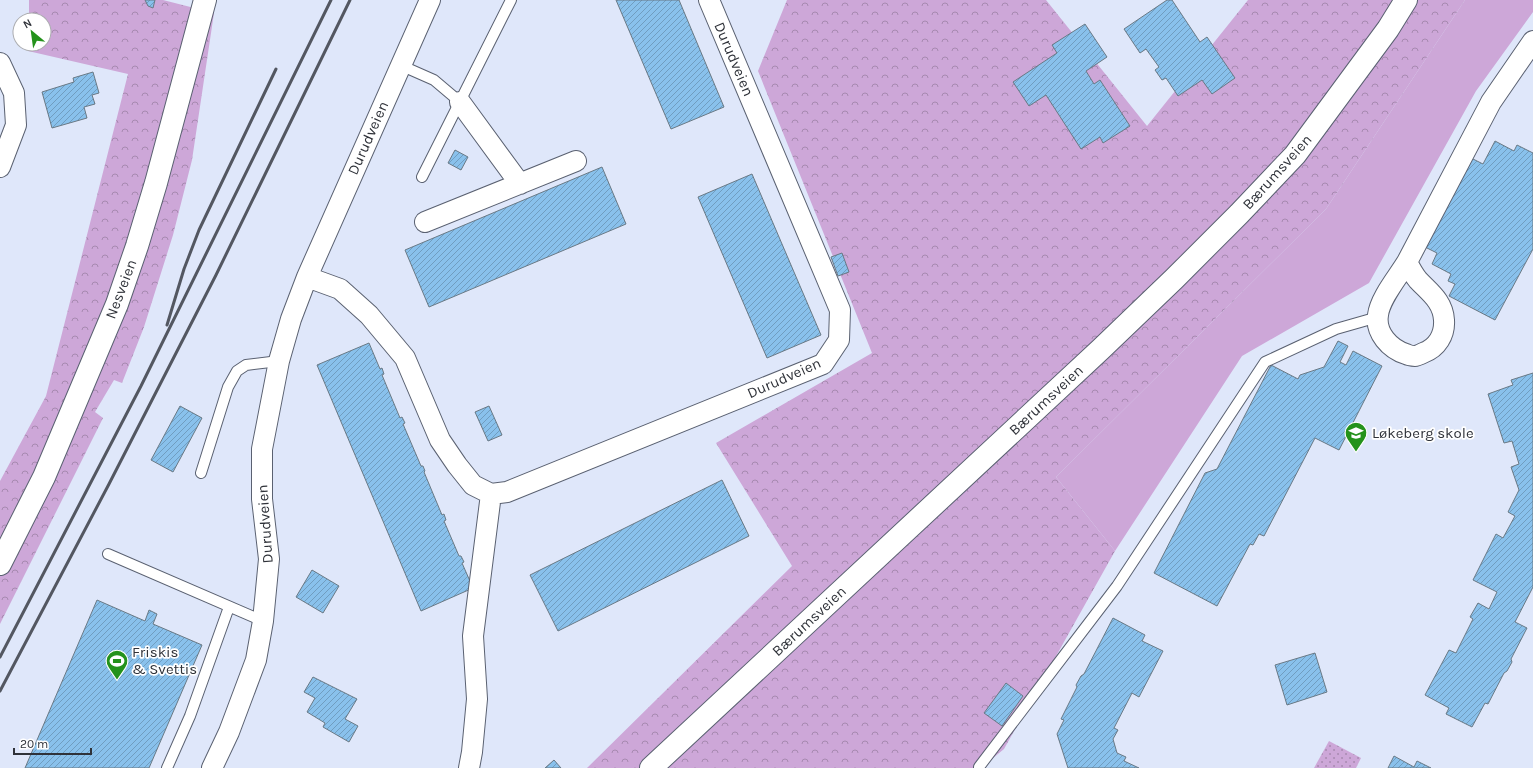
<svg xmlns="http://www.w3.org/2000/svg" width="1533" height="768" font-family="Karla,sans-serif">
  <defs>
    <pattern id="forest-crowns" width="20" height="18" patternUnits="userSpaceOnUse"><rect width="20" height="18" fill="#cda7d8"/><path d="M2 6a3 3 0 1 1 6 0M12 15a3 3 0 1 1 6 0" fill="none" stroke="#a789b0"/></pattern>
    <pattern id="park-dots" width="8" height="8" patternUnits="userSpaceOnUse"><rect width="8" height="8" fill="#cda7d8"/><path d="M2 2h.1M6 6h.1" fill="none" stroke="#a789b0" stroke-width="1.8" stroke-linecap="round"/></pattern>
    <pattern id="building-hatch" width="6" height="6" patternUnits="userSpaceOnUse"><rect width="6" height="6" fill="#89c1ec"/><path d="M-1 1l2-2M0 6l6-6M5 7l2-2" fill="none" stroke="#709dc0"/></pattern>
  </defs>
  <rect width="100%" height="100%" fill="#dfe7fa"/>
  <path fill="#cda7d8" d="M1465,0h68v12l-57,79 -107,192 -127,73 -127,195 -59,-74 270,-268z"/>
  <path fill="url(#forest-crowns)" d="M29,0h134l51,13 -22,147 -19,75 -29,92 -22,56 -8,-3 -19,32 8,6 -103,206v-143l46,-85 82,-322 -100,-23 1,-7h15v-24h-15z
    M787,0h259l101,126 101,-126h217l-139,209 -270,268 59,74 -111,198 -23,19h-394l205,-202 -76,-123 156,-90 -114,-282z"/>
  <path fill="url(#park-dots)" d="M1329,741l32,17 -5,10h-42z"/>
  <path fill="url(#building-hatch)" stroke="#697985" d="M145,0h10l-2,8 -5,-2z
    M616,0h63l45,107 -53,22z
    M1167,0h5l28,42 7,-5 28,41 -23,16 -10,-14 -24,16 -12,-18 -4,2 -7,-10 4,-3 -13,-18 -6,4 -16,-24z
    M1085,24l22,33 -21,14 8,13 6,-4 30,46 -27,17 -3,-6 -19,12 -35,-54 -17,11 -16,-24 44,-29 -5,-8z
    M93,72l6,21 -7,2 3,9 -11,3 3,11 -35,10 -10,-36 32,-10 -1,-4z
    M1495,141l19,10 3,-6 16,8v96l-38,71 -46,-24 6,-12 -7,-3 3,-7 -19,-10 5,-11 -12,-6 46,-89 12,6z
    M455,150l13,7 -7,13 -13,-7z
    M602,167l24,57 -197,83 -24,-57z
    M752,174l69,161 -54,23 -69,-161z
    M842,253l7,19 -11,4 -7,-19z
    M1338,341l10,5 -8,16 6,3 7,-14 29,15 -43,84 -24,-12 -51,98 -5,-2 -6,11 -3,-1 -33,62 -63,-33 51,-100 12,-4 54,-104 27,14 2,-4 24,-8z
    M369,343l11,26 2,-1 2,6 -2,1 18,43 2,-1 3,6 -2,1 18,42h2l2,5 -1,1 18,43 2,-1 2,6 -2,1 15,35h2l3,6 -2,1 11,25 -52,23 -104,-246z
    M1533,373v214l-18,35 12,6 -16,31 1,3 -5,9 -3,2 -16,31 -3,-1 -13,24 -26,-13 3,-6 -24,-13 24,-45 7,3 17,-34 -3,-2 8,-14 11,6 8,-17 -24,-12 23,-46 7,4 12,-22 -7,-4 11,-22 -8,-23 8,-3 -7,-23 -8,2 -16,-49 25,-9 -2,-5z
    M180,406l22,12 -29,54 -22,-12z
    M489,406l13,29 -14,6 -13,-29z
    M722,480l27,56 -191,95 -28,-56z
    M312,570l27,16 -16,27 -27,-16z
    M97,600l48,21 4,-11 8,4 -4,10 49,21 -53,123h-124z
    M1113,618l32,17 -3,6 21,10 -24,46 -7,-4 -18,35 4,2 -5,9 4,14 9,4 -2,4 15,7h-71l-11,-34 7,-14 -3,-1 16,-32 -1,-2 5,-9 3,-2z
    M1315,653l12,39 -40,13 -12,-40z
    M313,677l44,22 -12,20 13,7 -9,16 -26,-15 2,-4 -18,-11 8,-14 -11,-6z
    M1006,683l17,13 -21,30 -18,-13z
    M1394,756l20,11 3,-6 14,7h-43z
    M554,760l7,8h-16z"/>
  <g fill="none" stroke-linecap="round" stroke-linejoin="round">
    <g stroke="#5a6171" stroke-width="12">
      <path id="lane" d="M400,65l34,15 26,22
        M422,177l89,-177
        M201,473l27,-86 9,-16 9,-6 33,-4
        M108,554l155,67
        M979,767l138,-181 148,-224 71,-33 42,-12
        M167,768l23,-52 39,-109"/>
    </g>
    <g stroke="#5a6171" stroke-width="22">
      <path id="street" d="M0,63l14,30 2,32 -16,42
        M460,102l60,82
        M425,222l151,-61
        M1407,262l84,-160 42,-61
        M1407,262c3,6 6,12 11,18 11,12 25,21 26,40 1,15 -7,28 -21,33 -2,1 -6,3 -8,3 -3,0 -7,-1 -9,-2 -16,-5 -31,-21 -28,-39 2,-17 20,-38 29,-53z
        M307,277l33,12 29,26 36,43 35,82 17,25 16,20 18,9 16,-2 316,-128 16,-24 1,-30 -131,-310
        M212,768l17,-36 27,-72 7,-39 6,-62 -7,-60v-50l17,-88 12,-42 16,-42 123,-277
        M469,768l3,-16 5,-53 -4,-63 18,-142"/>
    </g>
    <g stroke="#5a6171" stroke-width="24">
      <path id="secondary" d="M0,564l44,-87 73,-173 20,-58 19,-63 49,-183"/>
    </g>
    <g stroke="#5a6171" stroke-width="24">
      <path id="primary" d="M651,768l450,-419 73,-70 65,-65 56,-59 93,-126 18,-29"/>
    </g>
    <use href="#lane" stroke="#fff" stroke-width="10"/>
    <use href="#street" stroke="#fff" stroke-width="20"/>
    <use href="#secondary" stroke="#fff" stroke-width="22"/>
    <use href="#primary" stroke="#fff" stroke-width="22"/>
    <path stroke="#535761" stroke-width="3" d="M167,325l17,-56 15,-39 77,-161
      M0,657l141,-271 190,-386
      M0,691l109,-207 107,-209 134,-275"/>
  </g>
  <defs>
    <g id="school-pin" transform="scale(1.15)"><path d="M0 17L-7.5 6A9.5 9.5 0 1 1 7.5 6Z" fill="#24921b" stroke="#fff"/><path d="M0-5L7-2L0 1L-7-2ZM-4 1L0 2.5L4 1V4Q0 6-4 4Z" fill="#fff"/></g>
    <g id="stadium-pin" transform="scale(1.15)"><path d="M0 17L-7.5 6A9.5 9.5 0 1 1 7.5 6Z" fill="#24921b" stroke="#fff"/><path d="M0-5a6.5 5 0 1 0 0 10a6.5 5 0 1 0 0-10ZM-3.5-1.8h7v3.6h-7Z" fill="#fff"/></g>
  </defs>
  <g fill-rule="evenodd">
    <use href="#school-pin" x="1356" y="433"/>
    <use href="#stadium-pin" x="117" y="661"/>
  </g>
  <g text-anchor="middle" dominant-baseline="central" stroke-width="3.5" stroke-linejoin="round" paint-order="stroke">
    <g font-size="15" fill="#2f3239" stroke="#fff">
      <text transform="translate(734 59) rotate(67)">Durudveien</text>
      <text transform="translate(368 138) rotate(-66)">Durudveien</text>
      <text transform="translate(1277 172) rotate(-48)">Bærumsveien</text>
      <text transform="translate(121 289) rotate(-69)">Nesveien</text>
      <text transform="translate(784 378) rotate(-24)">Durudveien</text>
      <text transform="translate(1046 400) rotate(-43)">Bærumsveien</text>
      <text transform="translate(265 524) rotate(-94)">Durudveien</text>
      <text transform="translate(809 621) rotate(-43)">Bærumsveien</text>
    </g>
    <g font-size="15" fill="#2f3239" stroke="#fff" text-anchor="start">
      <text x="1372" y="433">Løkeberg skole</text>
      <text x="132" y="652">Friskis<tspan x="132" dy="17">&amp; Svettis</tspan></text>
    </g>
  </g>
  <g transform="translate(32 32) rotate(331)"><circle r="19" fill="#ffffff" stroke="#acadb0"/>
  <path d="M0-3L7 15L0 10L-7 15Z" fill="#24921b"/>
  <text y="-6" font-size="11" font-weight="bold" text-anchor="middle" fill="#2f3239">N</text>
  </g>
  <path d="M14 748v6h77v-6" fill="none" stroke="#2f3239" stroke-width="2"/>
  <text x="20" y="748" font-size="12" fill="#2f3239" stroke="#ffffff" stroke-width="3" paint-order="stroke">20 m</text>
</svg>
